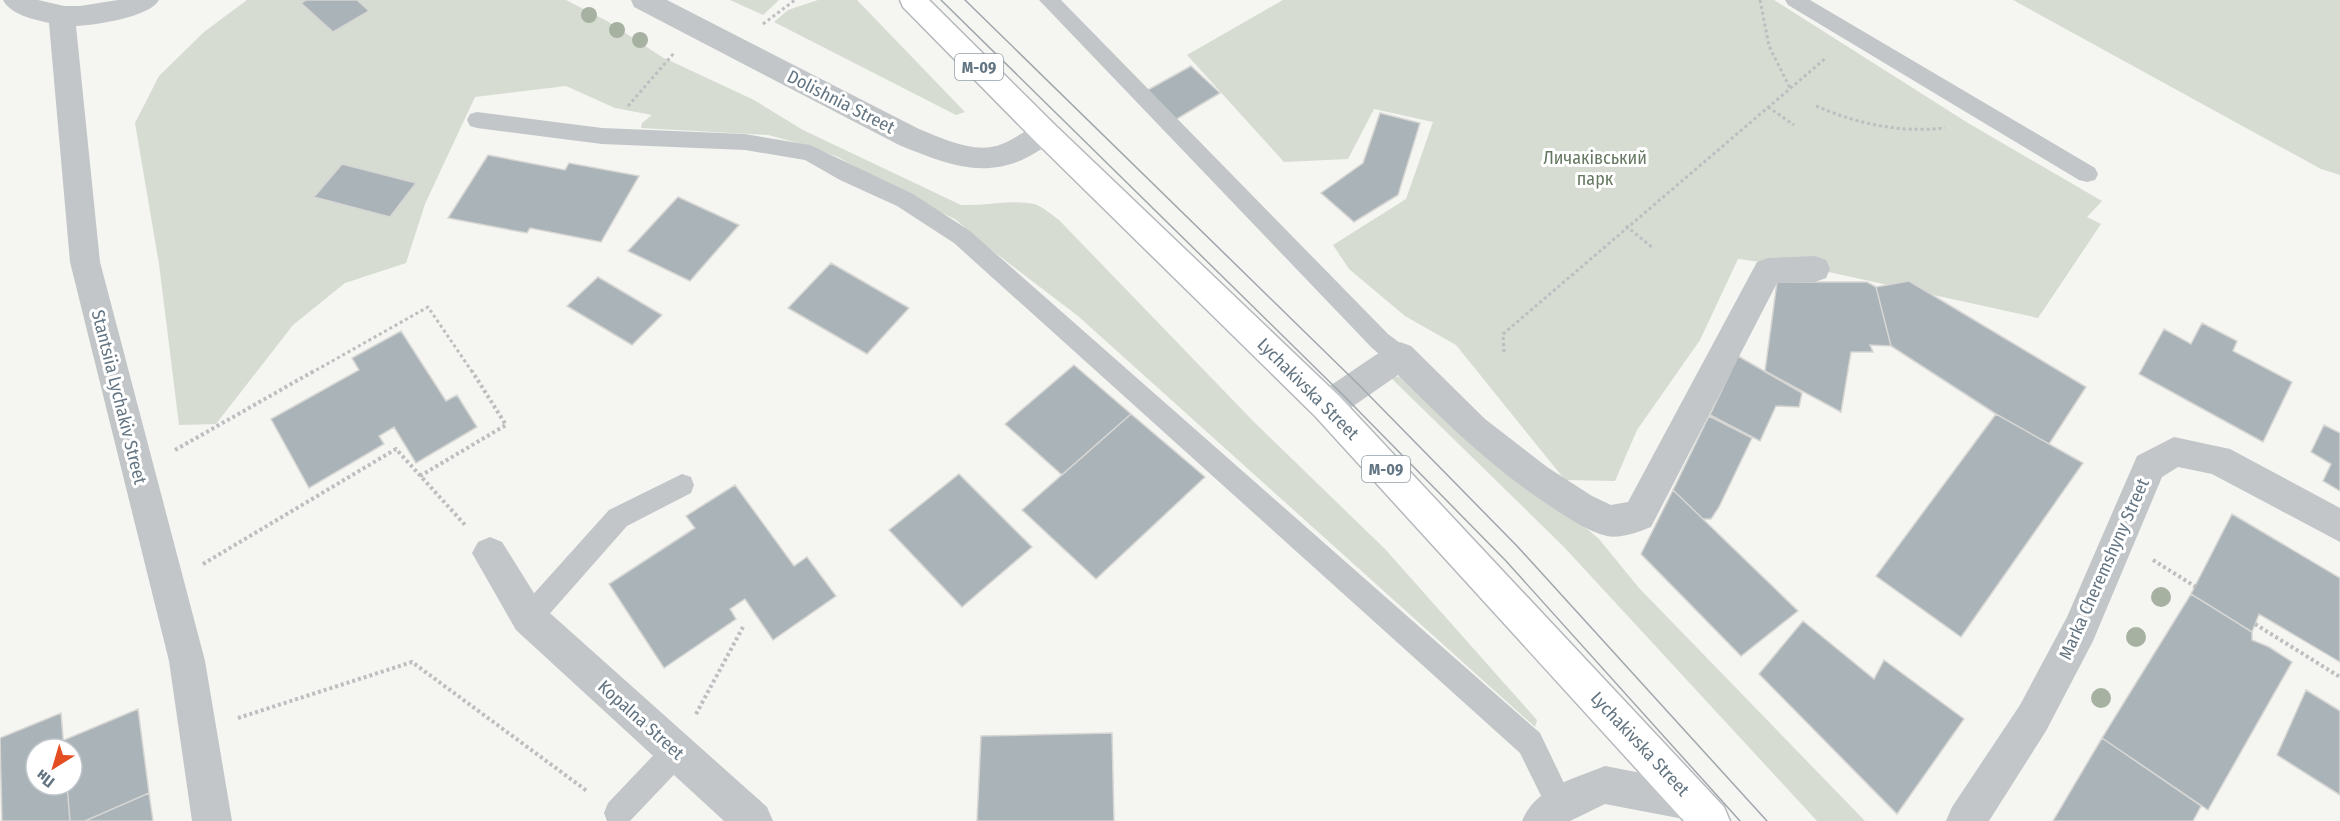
<svg xmlns="http://www.w3.org/2000/svg" width="2340" height="821" font-family="'Fira Sans Condensed',sans-serif">
  <rect width="100%" height="100%" fill="#f5f5f1"/>
  <path fill="#d6dcd2" d="M247,0h319l41,21 55,36 92,43 49,30 158,75c24,1 50,-6 73,-1 9,3 18,11 25,16l196,203 130,126 152,171 -2,7 -457,-411 -89,-68 -34,-29 -61,-29 -56,-33 -36,-13 -34,-9 -127,-7 1,-5 10,-8 -37,-7 -49,-22 -91,11 -50,107 -19,59 -61,20 -52,42 -77,99 -37,1 -20,-161 -24,-141 24,-47 45,-44z
    M730,0h49l-16,15z
    M818,0h39l108,112 -9,3 -182,-93 14,-12z
    M1283,0h491l194,123 134,78 -15,16 14,7 -63,94 -223,-49 -77,-10 -38,81 -63,90 -22,51 -50,-1 -109,-135 -51,-29 -56,-47 -16,-24 73,-46 27,-77 -59,-13 -26,50 -64,3 -97,-107z
    M2013,0h327v175l-19,-6z
    M1389,376l16,1 194,162 40,49 226,233h-48l-253,-274z"/>
  <path fill="#aab3b7" stroke="#d6d6d4" stroke-width="1.5" d="M306,0h51l12,11 -36,21 -32,-29z
    M1191,66l29,27 -45,27 -29,-29z
    M1380,113l40,10 -22,72 -44,27 -33,-29 42,-30z
    M488,155l77,15 4,-7 70,13 -38,66 -71,-14 -3,5 -79,-15z
    M342,164l74,19 -26,34 -76,-20z
    M678,197l61,28 -49,56 -62,-30z
    M831,263l78,45 -42,46 -79,-46z
    M598,277l64,38 -30,30 -65,-39z
    M1909,281l177,106 -37,57 -53,-30 -105,-68 -15,-59z
    M1777,282h90l9,5 15,59 -21,-1 3,7h-22l-10,60 -76,-41z
    M2202,323l35,18 -4,10 59,31 -29,60 -124,-68 25,-45 27,15z
    M401,331l45,70 11,-6 20,32 -61,36 -22,-36 -15,9 5,8 -75,44 -38,-69 88,-49 -7,-12z
    M1738,356l64,37 -3,14 -23,-1 -16,35 -50,-26z
    M1074,365l57,49 -69,61 -57,-51z
    M1131,414l74,63 -109,102 -74,-69z
    M1996,414l87,49 -122,174 -85,-61z
    M1709,416l43,22 -33,69 -8,12h-8l-30,-29z
    M2324,425l16,8v58l-17,-10 8,-17 -20,-12z
    M959,474l73,73 -70,60 -73,-77z
    M735,485l59,81 13,-9 29,39 -63,44 -28,-41 -15,10 6,10 -72,49 -55,-84 86,-56 -9,-12z
    M1673,490l125,121 -57,45 -100,-102z
    M2232,514l108,64v84l-81,-48 -7,18 -61,-38z
    M2191,594l61,38v8l17,7 23,15 -84,148 -106,-72z
    M1803,621l71,58 10,-19 80,59 -67,95 -138,-140z
    M2306,690l34,21v84l-63,-40z
    M138,709l11,84 -64,28h-15l-3,-36h5v-36h-8v-9z
    M61,713l3,36h-28v36h31l3,36h-68l-2,-83z
    M1112,733l2,88h-137l4,-85z
    M2102,738l99,68 -8,15h-140z
    M149,793l4,28h-68z"/>
  <g fill="none" stroke-linecap="round" stroke-linejoin="round">
    <g stroke="#b5b9bd" stroke-width="3">
      <path id="primary" d="M900,0h29l126,125 284,271 385,411 6,14h-46l-369,-405 -280,-275 -132,-134z"/>
    </g>
    <path stroke="#bcbec0" stroke-width="3" stroke-dasharray="3 3" stroke-linecap="butt" d="M1760,0l9,46 21,42
      M763,24l32,-24
      M628,106l46,-53
      M1816,106c42,18 83,27 129,22
      M1768,107l26,18
      M1626,226l27,22
      M1504,352l-1,-18 324,-277
      M311,373l117,-66 45,66"/>
    <path stroke="#bcbec0" stroke-width="4" stroke-dasharray="3 3" stroke-linecap="butt" d="M175,450l139,-79
      M420,476l86,-51 -34,-54
      M2153,560l43,27
      M203,564l193,-115 70,77
      M2255,624l85,53
      M696,714l47,-87
      M238,718l174,-56 175,129"/>
    <path fill="#c2c6c9" fill-rule="evenodd" d="M1039,0h22l327,334 20,15 4,7 -4,7c-15,5 -25,-6 -36,-15z
      M1785,0h25l285,168 3,6 -3,6 -8,2 -8,-2 -291,-175z
      M477,112l125,16 143,6 65,11 103,49 57,37 570,502 34,71 -4,10 -10,4 -10,-4 -30,-61 -566,-510 -57,-37 -57,-26 -35,-20 -60,-10 -143,-6 -125,-16 -7,-2 -3,-6 3,-6z
      M682,474l9,3 3,8 -3,8 -64,33 -89,101 -9,3 -9,-3 -4,-9 4,-9 89,-99z
      M676,738l10,4 4,10 -4,10 -56,59h-23l-3,-8 4,-10 58,-61z"/>
    <path fill="#c2c6c9" fill-rule="evenodd" d="M3,0h35l26,6h16l38,-6h41c-9,17 -63,25 -83,26l24,236 105,399 27,160h-40l-23,-160 -99,-399 -21,-239c-16,-4 -38,-8 -46,-23z
      M631,0h36l252,129c25,10 57,26 83,15 15,-6 27,-17 43,-22l10,3 4,8c-5,10 -14,14 -24,20 -48,29 -89,11 -136,-8l-265,-138z
      M1815,256l11,4 4,9 -4,9 -11,4 -38,1 -126,244c-12,5 -32,12 -44,9 -20,-5 -40,-19 -57,-30 -58,-38 -103,-82 -152,-131l-59,41 -12,4 -12,-4 -4,-10 4,-10 74,-50 11,-4 11,4 74,73 62,48 45,29 19,9 17,-3 129,-240 11,-4z
      M490,537l12,5 40,64 225,201 6,14h-49l-208,-191 -44,-77 6,-11z
      M1605,766l88,17 14,5 5,14 -5,14 -13,5 -89,-17 -35,17h-48c14,-34 51,-42 83,-55z"/>
    <path fill="#c2c6c9" fill-rule="evenodd" d="M2174,437l56,12 110,59v34l-128,-68 -34,-7 -16,10 -69,164 -47,90 -57,90h-43l6,-14 68,-102 47,-88 70,-161z"/>
    <use href="#primary" fill="#fff" fill-rule="evenodd"/>
    <path stroke="#a0a7ac" stroke-width="1.5" d="M941,0l403,396 162,165 234,260
      M965,0l393,384 159,162 250,275"/>
  </g>
  <g fill="#a7b1a2">
    <circle cx="589" cy="15" r="8"/>
    <circle cx="617" cy="30" r="8"/>
    <circle cx="640" cy="40" r="8"/>
    <circle cx="2161" cy="597" r="10"/>
    <circle cx="2136" cy="637" r="10"/>
    <circle cx="2101" cy="698" r="10"/>
  </g>
  <g text-anchor="middle" dominant-baseline="central" stroke-width="6" stroke-linejoin="round" paint-order="stroke">
    <g fill="#fff" stroke="#929ea8" stroke-width="1.5">
      <rect x="955" y="54" width="48" height="26" rx="4.5"/>
      <rect x="1362" y="456" width="48" height="26" rx="4.5"/>
    </g>
    <g font-size="16" font-weight="bold" fill="#637582">
      <text x="979" y="67">М-09</text>
      <text x="1386" y="469">М-09</text>
    </g>
    <g font-size="18" fill="#637582" stroke="#fff">
      <text transform="translate(841 102) rotate(27)">Dolishnia Street</text>
      <text transform="translate(1308 389) rotate(45)">Lychakivska Street</text>
      <text transform="translate(119 397) rotate(76)">Stantsiia Lychakiv Street</text>
      <text transform="translate(2104 569) rotate(-66)">Marka Cheremshyny Street</text>
      <text transform="translate(641 720) rotate(42)">Kopalna Street</text>
      <text transform="translate(1640 744) rotate(47)">Lychakivska Street</text>
    </g>
    <g font-size="18" fill="#677962" stroke="#fff">
      <text x="1595" y="158">Личаківський<tspan x="1595" dy="21">парк</tspan></text>
    </g>
  </g>
  <g transform="translate(54 767) rotate(217)"><circle r="28" fill="#ffffff" stroke="#c1c8cd" stroke-width="1.5"/>
  <path d="M0-4.5L10 22L0 15L-10 22Z" fill="#e44c21"/>
  <text y="-9" font-size="16" font-weight="bold" text-anchor="middle" fill="#637582">Пн</text>
  </g>
</svg>
